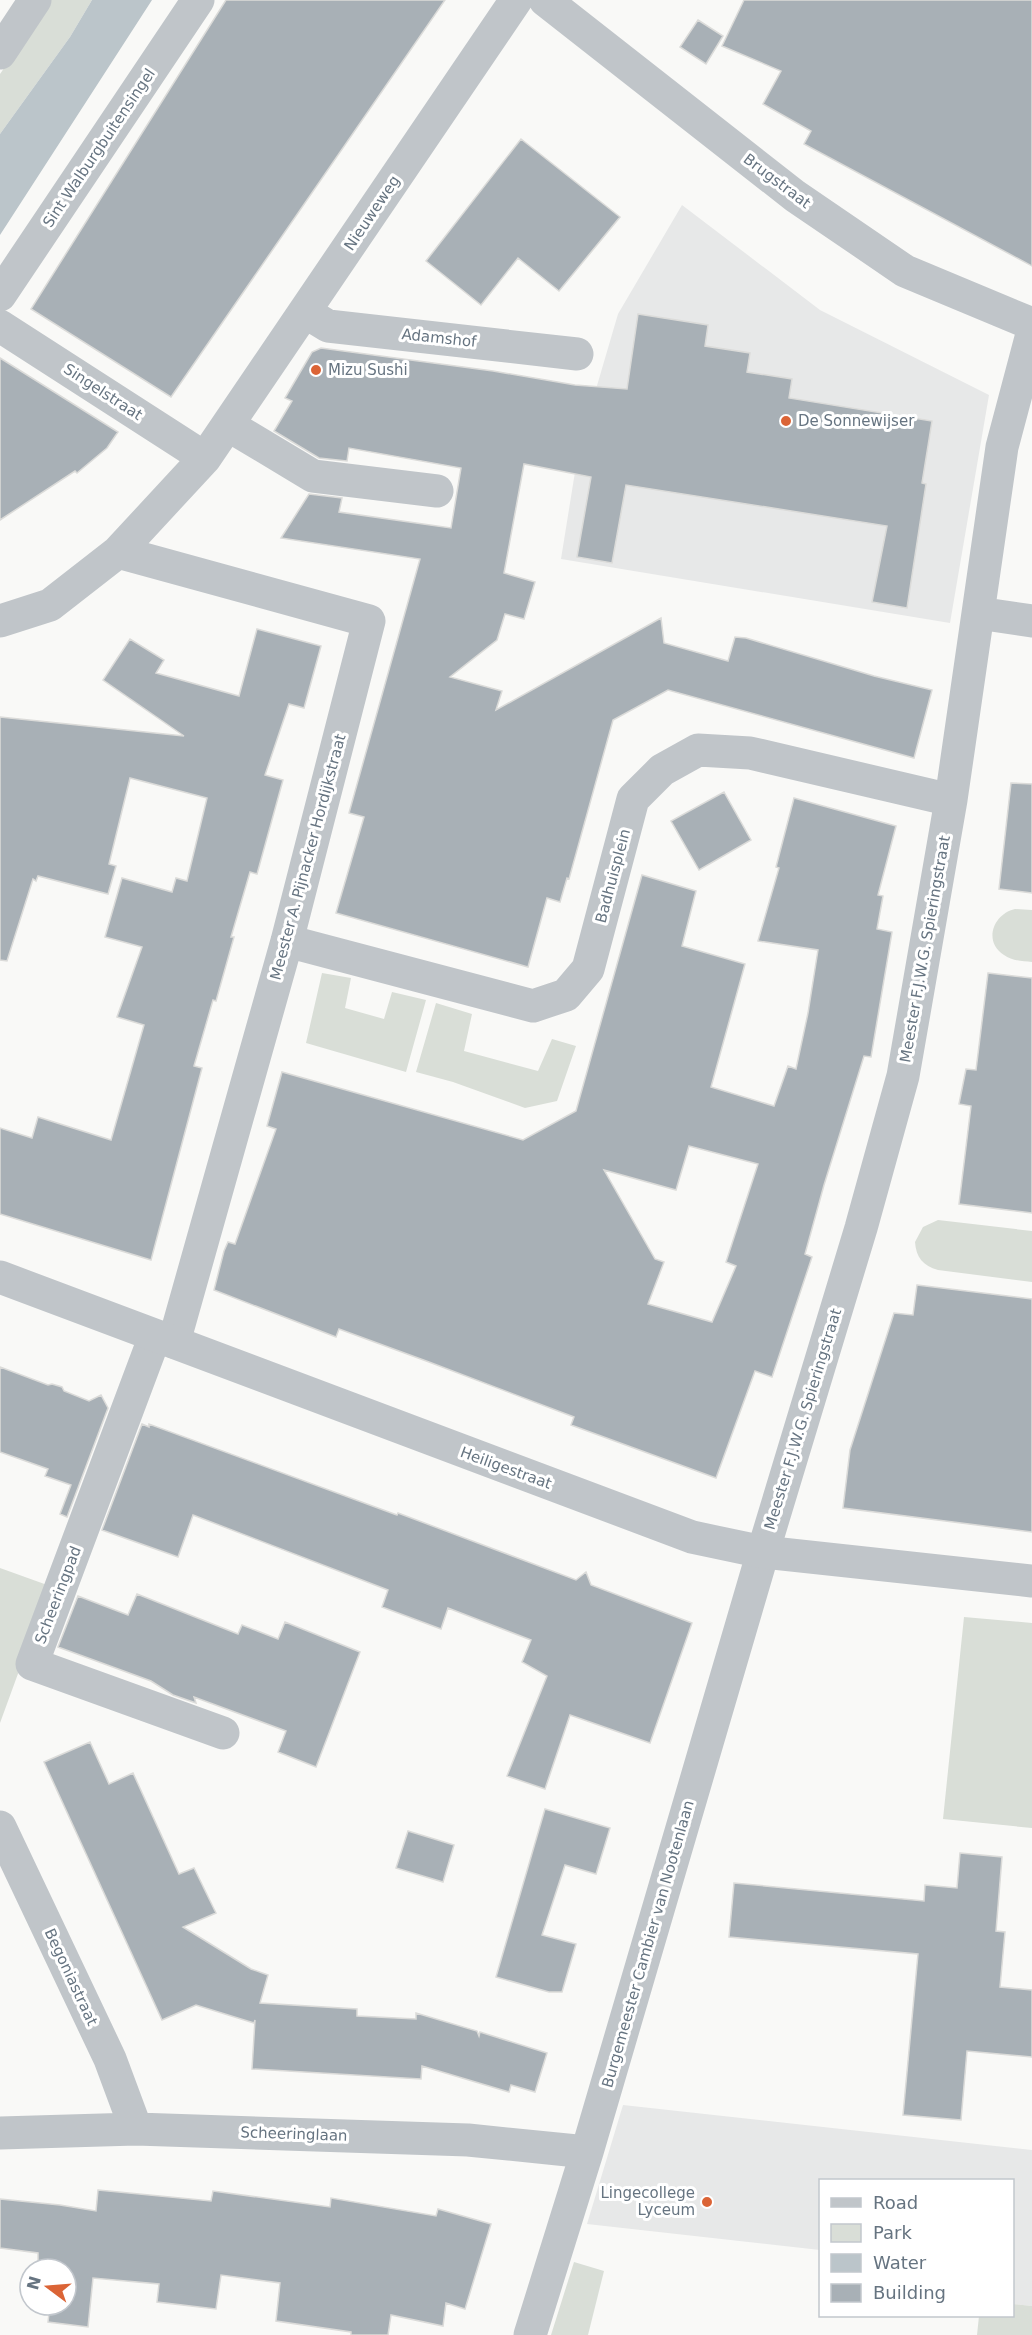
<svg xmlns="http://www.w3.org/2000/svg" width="1032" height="2335" font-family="'DejaVu Sans',sans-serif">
  <rect width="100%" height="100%" fill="#f9f9f7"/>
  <path fill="#e7e8e8" d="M682,205l138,105 169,85 -39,228 -389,-64 18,-112 39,-133z
    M623,2105l409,45v156l-19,-2 -1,-124h-192v70l-233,-26z"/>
  <path fill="#d9ded7" d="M51,0h41l-22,37 -70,97v-60z
    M1015,909l17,1v52c-9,-1 -20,-1 -28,-7 -21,-13 -11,-41 11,-46z
    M322,973l29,5 -6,30 39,11 8,-27 34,8 -20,72 -100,-29z
    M436,1003l36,11 -8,37 74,20 14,-32 24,7 -19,55 -32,7 -72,-26 -37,-10z
    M938,1220l94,11v51l-94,-12c-15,-4 -22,-13 -23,-28l8,-15z
    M0,1568l50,18 -50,137z
    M964,1617l68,6v205l-89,-9z
    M574,2262l30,9 -16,64h-37z
    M1013,2304l19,2v29h-55l2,-19h33z"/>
  <path fill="#bbc5ca" d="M92,0h60l-152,235v-101l70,-97z"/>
  <path fill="#a8b0b6" stroke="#dbdbd9" stroke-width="1.5" fill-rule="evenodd" d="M226,0h219l-274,397 -140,-88z
    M744,0h288v266l-228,-122 7,-13 -48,-27 18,-33 -59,-25z
    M698,20l25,16 -17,28 -26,-17z
    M521,139l99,78 -61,74 -41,-33 -37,47 -55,-44z
    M638,314l70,11 -3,21 45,7 -3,19 45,7 -3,19 143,23 -10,62 4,1 -19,124 -35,-6 15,-76 -261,-41 -14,78 -35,-6 14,-80 -67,-13 -20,109 31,9 -11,37 -19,-5 -8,26 -47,37 52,14 -6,19 165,-92 3,25 64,18 7,-24 11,1 128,38 58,14 -18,68 -246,-68 -55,30 -44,159 -2,-1 -7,24 -13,-4 -19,69 -192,-54 28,-96 -15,-4 71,-254 -139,-21 28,-44 33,4 -3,14 112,16 10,-60 -112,-20 -2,13 -28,-3 -45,-27 18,-30 -7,-3 27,-46 9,-4 172,23 82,14 52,4z
    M0,358l118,74 -11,16 -30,25 -2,-2 -75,49z
    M257,629l64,17 -17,62 -15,-4 -24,71 18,5 -26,94 -7,-2 -19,65h3l-18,64 -3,-1 -19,66 8,2 -51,192 -151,-46v-86l32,10 6,-21 73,23 33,-115 -27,-8 25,-70 -37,-10 17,-59 50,14 4,-14 11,3 20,-83 -77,-20 -21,86 7,2 -8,28 -70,-18 -2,5 -3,-2 -26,82 -7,-1v-243l184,19 -81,-56 27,-41 34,21 -8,13 83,23z
    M1011,783l21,1v109l-33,-4z
    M724,792l27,48 -52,30 -28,-49z
    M794,798l102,28 -18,69 5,1 -6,33 15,3 -21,125 -7,-1 -40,129 -19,69 7,3 -40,120 -17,-6 -39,107 -145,-53 3,-8 -145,-55 -90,-33 -3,8 -122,-47 10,-39 4,-9 7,2 41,-115 -9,-3 15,-54 241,68 53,-29 66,-236 54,16 -14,55 63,18 -34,123 63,19 14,-40 8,3 12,-56 10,-63 -60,-9 21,-73 -3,-1zM689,1146l69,18 -32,98 10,4 -24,56 -64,-18 16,-42 -9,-3 -51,-89 72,20z
    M988,973l44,5v235l-73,-9 12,-98 -12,-2 7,-35 10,1z
    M917,1285l115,14v233l-189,-24 7,-58 44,-137 19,2z
    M0,1367l48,18 4,-1 10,3 2,4 25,10 12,-6 7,13 -41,109 -7,-3 11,-29 -26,-9 3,-7 -48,-17z
    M142,1424l7,3v-3l248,91 1,-2 178,67 10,-8 5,13 101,38 -42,120 -80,-28 -25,74 -38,-13 40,-100 -25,-14 9,-22 -83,-32 -7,21 -59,-22 6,-17 -195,-75 -15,42 -76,-27z
    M137,1594l101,40 4,-9 36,14 7,-17 75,30 -44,115 -38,-15 8,-21 -92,-34 2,6 -23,-8 -22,-14 -93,-34 20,-51 50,19z
    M90,1742l19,42 24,-11 46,101 15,-6 22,45 -33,14 68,42 17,6 -8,28 97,6v7l59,3v-6l61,18 2,5 1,-4 67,21 -12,39 -24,-7 -2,7 -87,-26 -1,13 -169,-10 3,-49 -1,3 -58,-18 -34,15 -118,-258z
    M545,1809l65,19 -14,46 -31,-9 -23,70 34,9 -14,48h-13l-53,-15z
    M408,1831l46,14 -11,37 -47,-14z
    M960,1853l42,4 -6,74 9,1 -5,55 32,3v67l-65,-6 -6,69 -58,-5 15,-161 -189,-17 5,-54 190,18 1,-16 32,3z
    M98,2190l113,11 2,-10 117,16 1,-9 105,18 2,-7 53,15 -26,85 -19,-6 -3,23 -52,-11 -3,20h-37v-3l-75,-11 4,-38 -59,-8 -5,34 -59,-7 2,-18 -66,-6 -5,49 -40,-5 2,-17h16v-36l-28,-4v-12l-38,-5v-49l60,6 36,6z"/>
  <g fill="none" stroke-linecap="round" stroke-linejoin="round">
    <path stroke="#c0c5c9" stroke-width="33" d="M545,0l250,196 110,75 127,53
      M0,53l35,-53
      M0,295l198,-295
      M305,312l23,14 249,28
      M0,326l205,132
      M228,425l85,51 124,15
      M118,552l251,69 -82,320 -113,401
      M978,613l54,8
      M0,621l50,-16 68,-53 87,-94 311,-458
      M287,941l246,65 33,-11 22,-26 45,-170 29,-29 36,-20 52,3 201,47
      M155,1336l-123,328 191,69
      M0,1827l110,232 26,70
      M0,2133l136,-4 332,11 119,12
      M530,2335l57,-183 176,-600 98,-324 42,-152 48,-276 51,-353 30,-113"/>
    <path stroke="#c0c5c9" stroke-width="33" d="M0,1277l692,260 71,15 269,29"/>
  </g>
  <g fill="#db6436" stroke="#fff" stroke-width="2">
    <circle cx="316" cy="370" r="6"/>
    <circle cx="786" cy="421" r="6"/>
    <circle cx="707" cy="2202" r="6"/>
  </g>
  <g text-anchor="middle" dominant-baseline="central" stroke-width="6" stroke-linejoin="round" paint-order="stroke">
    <g font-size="15" fill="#667481" stroke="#fff">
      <text transform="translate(99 148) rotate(-56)">Sint Walburgbuitensingel</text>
      <text transform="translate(777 181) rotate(37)">Brugstraat</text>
      <text transform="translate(372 213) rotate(-56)">Nieuweweg</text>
      <text transform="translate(439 338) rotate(6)">Adamshof</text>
      <text transform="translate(103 392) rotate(33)">Singelstraat</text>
      <text transform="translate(308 857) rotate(-75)">Meester A. Pijnacker Hordijkstraat</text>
      <text transform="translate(613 876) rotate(-75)">Badhuisplein</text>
      <text transform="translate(925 949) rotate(-80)">Meester F.J.W.G. Spieringstraat</text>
      <text transform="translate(803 1419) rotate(-73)">Meester F.J.W.G. Spieringstraat</text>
      <text transform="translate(506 1468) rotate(20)">Heiligestraat</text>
      <text transform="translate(58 1595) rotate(-69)">Scheeringpad</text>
      <text transform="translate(648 1944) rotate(-74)">Burgemeester Cambier van Nootenlaan</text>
      <text transform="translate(71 1977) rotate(65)">Begoniastraat</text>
      <text transform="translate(294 2134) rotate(2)">Scheeringlaan</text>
    </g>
    <g font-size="15" fill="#667481" stroke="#fff" text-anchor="start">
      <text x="328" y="370">Mizu Sushi</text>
      <text x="798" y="421">De Sonnewijser</text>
      <text x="695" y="2193" text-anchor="end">Lingecollege<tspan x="695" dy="17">Lyceum</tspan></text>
    </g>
  </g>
  <rect x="819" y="2179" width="195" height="138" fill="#ffffff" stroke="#c2c7cd" stroke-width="1.5"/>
  <rect x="831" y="2198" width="30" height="9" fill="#c0c5c9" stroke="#c2c7cd" stroke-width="1.5"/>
  <text x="873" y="2209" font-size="18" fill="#667481">Road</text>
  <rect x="831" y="2224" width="30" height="18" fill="#d9ded7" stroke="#c2c7cd" stroke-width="1.5"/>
  <text x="873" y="2239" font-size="18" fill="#667481">Park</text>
  <rect x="831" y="2254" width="30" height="18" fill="#bbc5ca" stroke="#c2c7cd" stroke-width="1.5"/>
  <text x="873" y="2269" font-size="18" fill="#667481">Water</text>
  <rect x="831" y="2284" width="30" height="18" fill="#a8b0b6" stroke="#c2c7cd" stroke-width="1.5"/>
  <text x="873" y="2299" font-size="18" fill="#667481">Building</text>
  <g transform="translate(48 2287) rotate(286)"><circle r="28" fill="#ffffff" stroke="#c2c7cd" stroke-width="1.5"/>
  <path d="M0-4.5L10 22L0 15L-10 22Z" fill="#db6436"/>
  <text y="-9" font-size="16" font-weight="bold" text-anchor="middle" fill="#667481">N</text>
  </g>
</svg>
